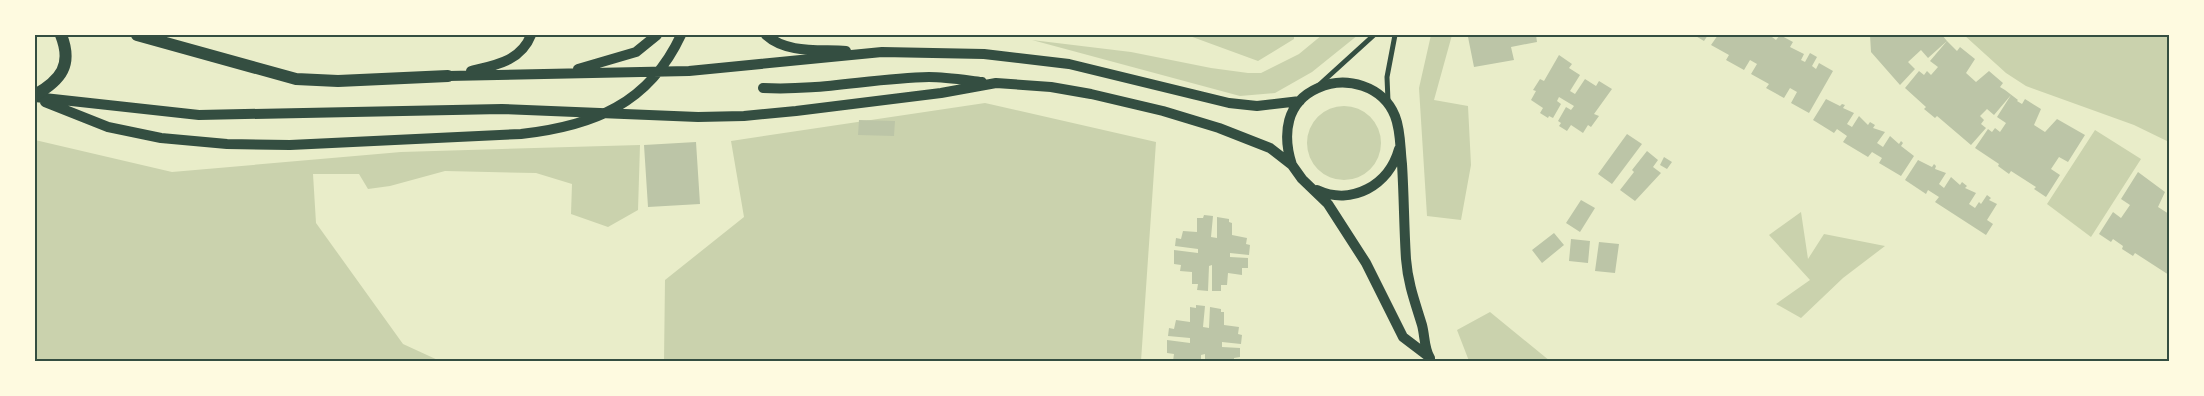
<svg xmlns="http://www.w3.org/2000/svg" width="2204" height="396" font-family="'Libre Baskerville',serif">
  <rect width="100%" height="100%" fill="#e9edc9"/>
  <path fill="#cad2ad" d="M1187,35h107v4l-36,22z
    M1322,35h36l-46,37 -37,21 -35,3 -208,-56 99,12 80,16 37,5h13l38,-19z
    M1431,35h21l-18,65 34,6 3,59 -10,55 -34,-4 -8,-128z
    M1964,35h205v107l-35,-17 -108,-39 -20,-13z
    M985,103l171,39 -15,219h-477l1,-81 79,-63 -13,-76z
    M1307 143a37 37 0 1 1 74 0a37 37 0 1 1-74 0Z
    M2095,130l46,29 -50,78 -44,-33z
    M35,140l137,32 229,-20 239,-7 -2,65 -30,17 -37,-13 1,-30 -36,-11 -91,-2 -55,15 -22,3 -9,-15h-46l3,49 87,121 37,17h-405z
    M1801,212l7,47 16,-25 61,12 -42,32 -42,40 -25,-14 34,-24 -41,-45z
    M1490,312l60,49h-81l-12,-31z"/>
  <path fill="#bcc5a7" d="M1474,35h62l1,7 -26,5 3,13 -40,7 -6,-30z
    M1694,35h14l-4,6z
    M1718,35h55l-1,2 4,3 4,-5 13,7 -3,5 14,7 -3,6 4,2 5,-9 7,4 -5,9 4,3 3,-6 14,8 -24,42 -18,-10 6,-11 -7,-4 -6,10 -18,-10 3,-4 -18,-10 6,-10 -7,-4 -6,10 -18,-10 3,-5 -18,-10z
    M1870,35h72l5,6 -19,17 -7,-8 -13,12 7,7 -15,16 -29,-33z
    M1947,41l10,10 3,-4 15,12 -9,14 10,9 13,-11 14,12 -3,4 5,3 13,10 -1,1 5,3 3,-5 16,10 -7,16 11,7 12,-13 28,16 -17,27 -9,-5 -8,12 9,6 -14,22 -12,-8 2,-2 -25,-16 -2,3 -11,-8 1,-2 -24,-16 13,-19 4,3 3,-4 5,4 6,-9 -9,-6 14,-22 -17,20 -7,-6 -7,7 4,4 -3,4 5,4 -15,17 -34,-29 -2,2 -11,-9 2,-2 -21,-19 14,-17 5,4 3,-4 4,4 7,-8 -8,-6z
    M1559,55l13,9 -3,4 11,7 -10,16 5,3 10,-15 11,7 3,-5 13,8 -18,25 5,2 -8,11 -3,-2 -5,8 -12,-8 -4,6 -8,-5 2,-3 -3,-2 8,-14 5,3 3,-4 -15,-9 -2,4 4,3 -8,14 -4,-2 -1,2 -8,-5 3,-5 -12,-8 5,-9 -3,-1 7,-11 4,2z
    M1826,99l14,7 2,-2 3,1 -2,3 11,5 -7,11 5,3 7,-11 9,9 2,-3 5,3 -2,3 12,4 -8,11 6,4 7,-11 9,8 2,-3 2,2 -2,3 13,10 -13,20 -22,-13 3,-5 -10,-6 -4,5 -25,-15 4,-6 -10,-7 -3,4 -21,-13z
    M859,120l36,1 -1,15 -36,-1z
    M1627,134l15,10 -30,40 -14,-10z
    M696,142l4,62 -52,3 -4,-62z
    M1647,151l11,9 -5,7 8,6 -26,28 -15,-11 14,-18 -2,-2z
    M1664,157l8,5 -5,7 -7,-4z
    M1918,160l14,7 2,-3 2,2 -1,3 11,4 -7,11 5,4 7,-11 9,8 2,-3 5,4 -2,2 11,5 -7,11 6,4 4,-6 2,2 6,-9 4,3 -2,2 8,4 -10,16 6,4 -7,11 -51,-33 4,-5 -11,-7 -2,4 -21,-14z
    M2138,172l27,20 -7,15 11,7v61l-34,-22 -2,3 -11,-7 1,-3 -10,-7 -2,3 -12,-8 14,-22 8,6 9,-13 -9,-6z
    M1581,200l14,8 -15,24 -14,-9z
    M1204,215l9,1 -2,21 6,1v-21l12,2v3l3,1v12l15,3 -1,6 4,1 -1,10 -19,-2v4l18,1v10h-6v7l-14,-2 -1,12h-6v6h-9v-26l-3,1 -1,25 -11,-1 1,-6h-6v-12l-12,-1 1,-6 -7,-1v-14l24,3v-4l-23,-3 1,-8 5,1 2,-8 14,1v-14h6z
    M1554,233l10,12 -22,18 -10,-13z
    M1571,239l19,2 -2,22 -19,-2z
    M1599,242l20,2 -4,29 -20,-2z
    M1196,305l9,1 -2,21 6,1 1,-21 11,2v3h3v13l15,2 -1,7 4,1 -1,9 -19,-2v5l18,1v9l-6,1v3h-29v-7l-4,1v6h-28l1,-7 -7,-1v-13l23,3v-5l-22,-2 1,-8 5,1 2,-9 14,2v-15l6,1z"/>
  <g fill="none" stroke-linecap="round" stroke-linejoin="round">
    <path stroke="#344e41" stroke-width="5" d="M1319,85l55,-50
      M1388,101l-1,-24 8,-42"/>
    <path stroke="#344e41" stroke-width="10" d="M766,35c21,19 54,14 80,16
      M578,69l58,-17 21,-17
      M471,71c25,-6 50,-10 60,-36
      M448,76l241,-5 193,-19 102,2 85,10 160,39 28,3 43,-5
      M763,88c57,3 110,-10 166,-11 17,0 36,3 53,5
      M35,97l164,18 303,-6 196,8 46,-1 52,-5 145,-18 55,-10 55,4 40,7 72,17 56,17 51,20 22,17 10,14 26,25 38,59 37,74 25,19
      M45,102l63,25 53,11 66,6 63,1 231,-11c72,-8 128,-30 160,-99
      M1292,165c-10,-31 -6,-63 26,-77 28,-13 65,-2 77,28 6,15 5,32 7,48 2,32 2,64 4,95 2,25 9,43 16,66 3,11 2,24 8,33
      M1317,190c35,16 72,-5 82,-41"/>
    <path stroke="#344e41" stroke-width="12" d="M137,35l159,44 42,2 110,-5
      M35,95c26,-15 38,-30 26,-60"/>
  </g>
  <rect width="2204" height="396" fill="none" stroke="#fefae0" stroke-width="72"/>
  <rect x="36" y="36" width="2132" height="324" fill="none" stroke="#344e41" stroke-width="2"/>
</svg>
